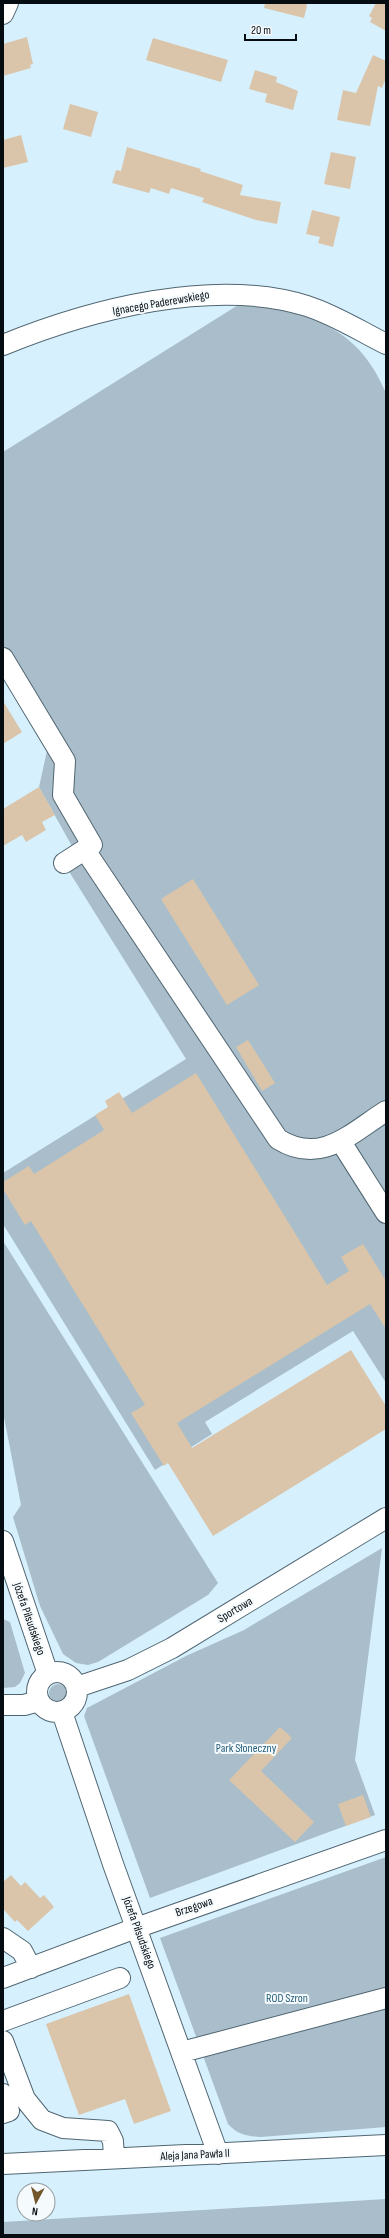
<svg xmlns="http://www.w3.org/2000/svg" width="389" height="2238" font-family="'Sofia Sans Condensed',sans-serif">
  <rect width="100%" height="100%" fill="#d7f0fe"/>
  <path fill="#a9beca" d="M243,302c66,13 114,22 143,91v990l-33,-52 -148,91 7,12 -57,36 -152,-246v-51l183,-114 -126,-202 13,-9 -34,-61 9,-41 -45,-74v-220z
    M3,1241l215,342 -10,12 -110,67 -10,3 -12,-2 -13,-9 -23,-48 -27,-89 8,-12 -18,-93z
    M382,1548l-27,212 20,55 -225,83 -66,-182 3,-8 99,-52 58,-26z
    M3,1619l7,3 15,51 -5,10 -5,4 -12,1z
    M49 1693a9 9 0 1 1 18 0a9 9 0 1 1-18 0Z
    M386,1857v270l-125,10c-14,-1 -23,-2 -33,-13l-68,-186z
    M386,2199v36h-383v-13z"/>
  <path fill="#dac5aa" d="M265,3h41l1,3 -3,12 -40,-10z
    M376,3h10v28l-16,-9 2,-4 -3,-2z
    M27,37l6,27 -3,1 1,3 -28,8v-32z
    M153,38l75,22 -7,22 -75,-22z
    M373,55l13,6v17l-4,10 -4,-2 -8,40 -33,-6 6,-30 13,3z
    M255,70l22,7 -1,5 22,9 -5,19 -28,-8 2,-8 -18,-5z
    M70,104l28,8 -7,25 -28,-8z
    M21,135l7,27 -25,6v-28z
    M127,147l74,22 -1,2 43,14 -3,10 41,7 -4,22 -21,-4 -54,-18 2,-4 -33,-10 -2,6 -18,-6 -2,5 -37,-10 4,-13 5,1z
    M331,152l25,5 -6,32 -26,-5z
    M312,210l28,7 -7,30 -15,-4 2,-6 -14,-3z
    M3,701l19,31 -19,12z
    M39,787l16,28 -13,7 4,8 -20,12 -4,-7 -19,11v-37z
    M193,879l66,106 -32,20 -66,-106z
    M248,1040l27,43 -13,8 -26,-44z
    M196,1073l131,212 22,-14 -8,-14 22,-13 23,37v48l-16,-25 -193,119 15,25 159,-98 35,56v23l-173,107 -45,-73 -4,3 -33,-53 14,-8 -114,-184 -6,4 -22,-36v-7l26,-16 5,8 70,-44 -9,-15 13,-8 -3,-6 14,-9 13,21z
    M280,1727l12,11 -31,33 53,51 -19,20 -66,-62z
    M363,1795l8,22 -25,9 -8,-22z
    M11,1875l10,11 4,-4 15,16 4,-3 10,12 -26,24 -11,-11 -2,2 -12,-13v-27z
    M129,1994l42,117 -37,13 -9,-25 -46,16 -33,-91z"/>
  <g fill="none" stroke-linecap="round" stroke-linejoin="round">
    <g stroke="#506672" stroke-width="22">
      <path id="minor" d="M3,14l5,-11
        M3,345c88,-36 211,-68 304,-39 28,9 53,25 79,38
        M3,658l62,103 -2,34 29,50 -28,18
        M85,850l193,289c43,27 73,-6 108,-28
        M341,1142l45,71
        M3,1541l45,133
        M37 1692a20 20 0 1 1 40 0a20 20 0 1 1-40 0Z
        M77,1687l51,-17 44,-22 214,-130
        M3,1705h21l15,-4
        M62,1712l51,152 105,290
        M3,1938l19,13 9,17
        M3,1978l133,-50 250,-88
        M3,2021l117,-43
        M3,2041l22,58 17,21 21,8 45,3 5,10 1,17
        M182,2052l204,-54
        M3,2094l6,17 -6,2
        M3,2164l383,-19"/>
    </g>
    <use href="#minor" stroke="#fff" stroke-width="20"/>
  </g>
  <g text-anchor="middle" dominant-baseline="central" stroke-width="4" stroke-linejoin="round" paint-order="stroke">
    <g font-size="12" fill="#060d12" stroke="#f5fafd">
      <text transform="translate(161 303) rotate(-10)">Ignacego Paderewskiego</text>
      <text transform="translate(235 1610) rotate(-31)">Sportowa</text>
      <text transform="translate(29 1619) rotate(71)">Józefa Piłsudskiego</text>
      <text transform="translate(194 1907) rotate(-19)">Brzegowa</text>
      <text transform="translate(139 1933) rotate(70)">Józefa Piłsudskiego</text>
      <text transform="translate(195 2155) rotate(-3)">Aleja Jana Pawła II</text>
    </g>
    <g font-size="12" fill="#275f7a" stroke="#f5fafd">
      <text x="246" y="1748">Park Słoneczny</text>
      <text x="287" y="1998">ROD Szron</text>
    </g>
  </g>
  <rect width="389" height="2238" fill="none" stroke="#060d12" stroke-width="8"/>
  <g transform="translate(36 2202) rotate(187)"><circle r="19" fill="#f5fafd" stroke="#959b9f"/>
  <path d="M0-3L7 15L0 10L-7 15Z" fill="#74562b"/>
  <text y="-6" font-size="11" font-weight="bold" text-anchor="middle" fill="#060d12">N</text>
  </g>
  <path d="M245 34v6h51v-6" fill="none" stroke="#060d12" stroke-width="2"/>
  <text x="251" y="34" font-size="12" fill="#060d12" stroke="#f5fafd" stroke-width="3" paint-order="stroke">20 m</text>
</svg>
